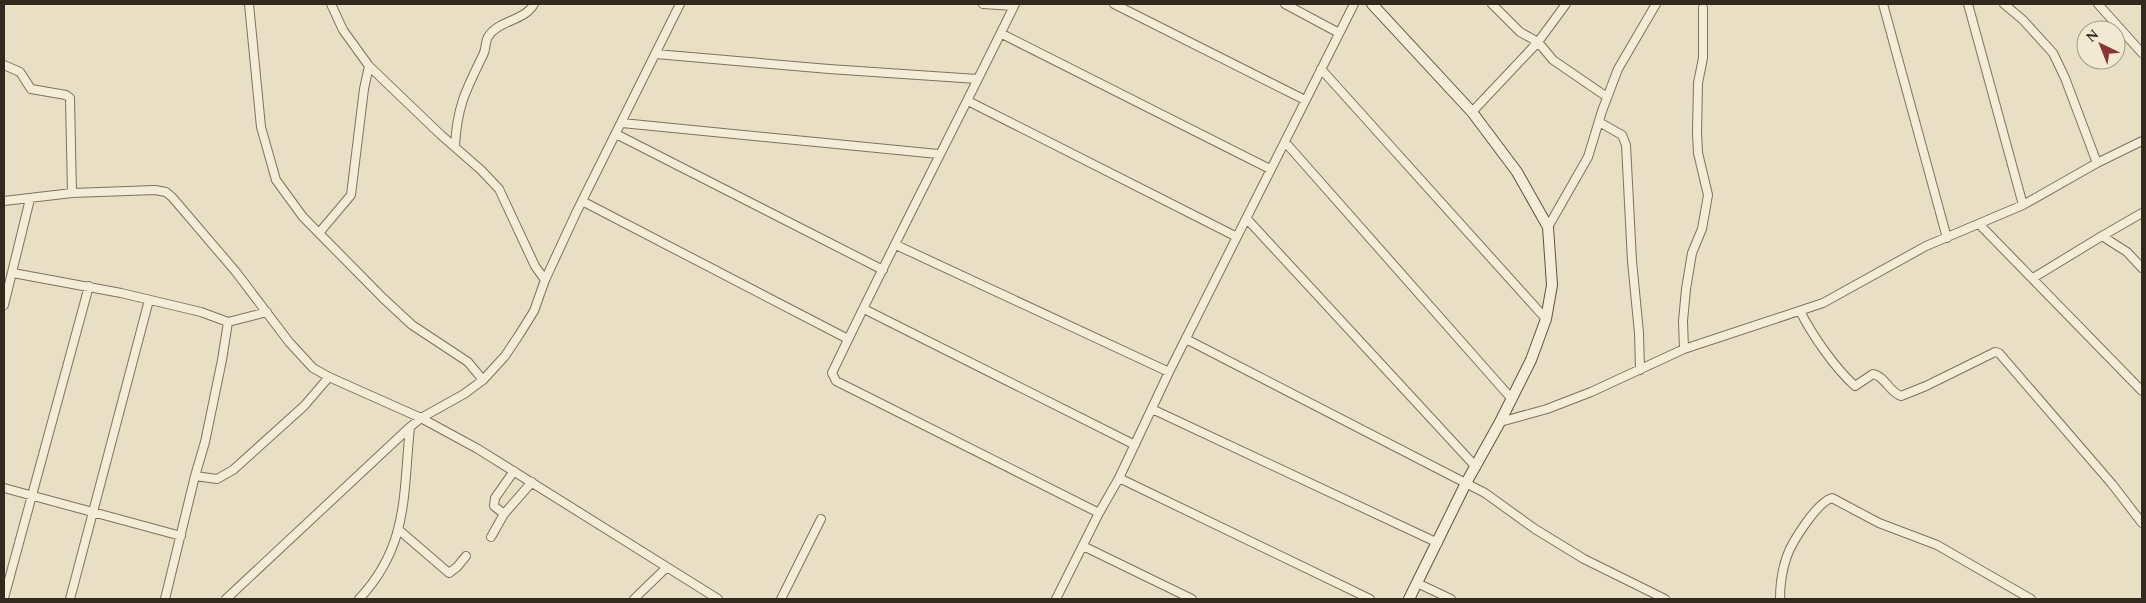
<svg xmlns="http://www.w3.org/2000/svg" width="2146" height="603" font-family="Spectral,serif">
  <rect width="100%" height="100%" fill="#e8dfc4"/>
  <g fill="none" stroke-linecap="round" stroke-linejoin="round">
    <g stroke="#81715c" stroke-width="10">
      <path id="street" d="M249,4l12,123 15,53 27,37 81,82 28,26 56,37 15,18
        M331,4l12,26 26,36 72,69 40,35 18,19 36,77 10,14
        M983,4l31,2
        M1015,4c-60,123 -124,245 -183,369l4,8 263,132
        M1114,4l191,96
        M1285,4l54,29
        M1492,4l28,28 18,10 28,-38
        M1883,4l64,234
        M1968,4l55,201
        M2004,4l19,16 30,33 12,25 32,85
        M2098,4l44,49
        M1002,34l268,135
        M656,54l173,15 148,10
        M4,65l16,7 11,17 35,6 4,3 2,95
        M1321,69l225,250
        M968,101l269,136
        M1472,112l66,-70 15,18 54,37
        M1599,122l23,13 4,10 6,116 7,72 1,37
        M622,123l316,31
        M616,134l267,136
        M1285,142l226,256
        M455,146c2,-40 11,-56 28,-91 3,-5 2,-13 5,-18 10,-17 37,-16 46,-33
        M4,201l68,-8 83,-3 11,2 6,5 64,75 53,70 24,26 16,9 92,41 57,31 240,150
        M582,201l266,138
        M1247,219l229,248
        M1979,224l163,167
        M1548,227l40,-70 14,-46 16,-42 38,-65
        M319,233l32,-38 13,-106 5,-23
        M2102,236l40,-23
        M896,245l273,127
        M13,273l108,20 80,19 27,10 39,-10
        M2033,278l69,-42 25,16 15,16
        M4,305l26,-106
        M864,309l271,136
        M1800,311c12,24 35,57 55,75l18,-12c12,2 16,18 28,22l25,-10 69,-34 4,1 113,131 30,39
        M1186,339l299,154 50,36 49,30 81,40
        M1684,349l-1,-28 3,-32 6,-36 10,-24 6,-34 -10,-42 -1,-21 1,-49 5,-25v-50
        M1152,409l286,134
        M1500,422l47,-13 44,-17 93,-43 139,-46 103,-57 97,-41 74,-42 45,-22
        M195,476l22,3 16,-9 71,-64 25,-29
        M1119,478l251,121
        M4,488l177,48
        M504,514l-10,-8 1,-8 19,-27
        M399,530l50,43 8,-6 9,-11
        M491,537l13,-23 28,-32
        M1083,546l109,53
        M1417,583l34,16
        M4,598l85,-312
        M70,599l79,-299
        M165,599l30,-123 10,-34 17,-82 6,-38
        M226,599l184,-172
        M359,599c50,-53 44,-105 51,-172l11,-9 43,-24 19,-14 22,-24 14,-21 15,-24 11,-31 32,-69 103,-207
        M634,599l32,-31
        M781,599l40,-80
        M1056,599l43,-86 20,-35 50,-106 185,-368
        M1780,599c0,-14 2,-29 7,-43 5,-14 30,-54 45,-58l47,25 58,22 94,54"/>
    </g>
    <g stroke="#63533f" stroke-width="12">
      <path id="secondary" d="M1372,4l100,108 45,60 31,55 4,58 -6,34 -15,41 -31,62 -34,61 -57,116"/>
    </g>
    <use href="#street" stroke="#f4ecd6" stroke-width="8"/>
    <use href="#secondary" stroke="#f4ecd6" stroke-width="10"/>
  </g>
  <rect width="2146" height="603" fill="none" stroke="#32291f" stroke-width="10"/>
  <g transform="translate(2101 45) rotate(317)"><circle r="24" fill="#f1e9d2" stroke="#a59c8a"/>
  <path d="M0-4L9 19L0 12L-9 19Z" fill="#893633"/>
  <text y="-8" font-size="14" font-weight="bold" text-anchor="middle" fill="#32291f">N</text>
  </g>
</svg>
